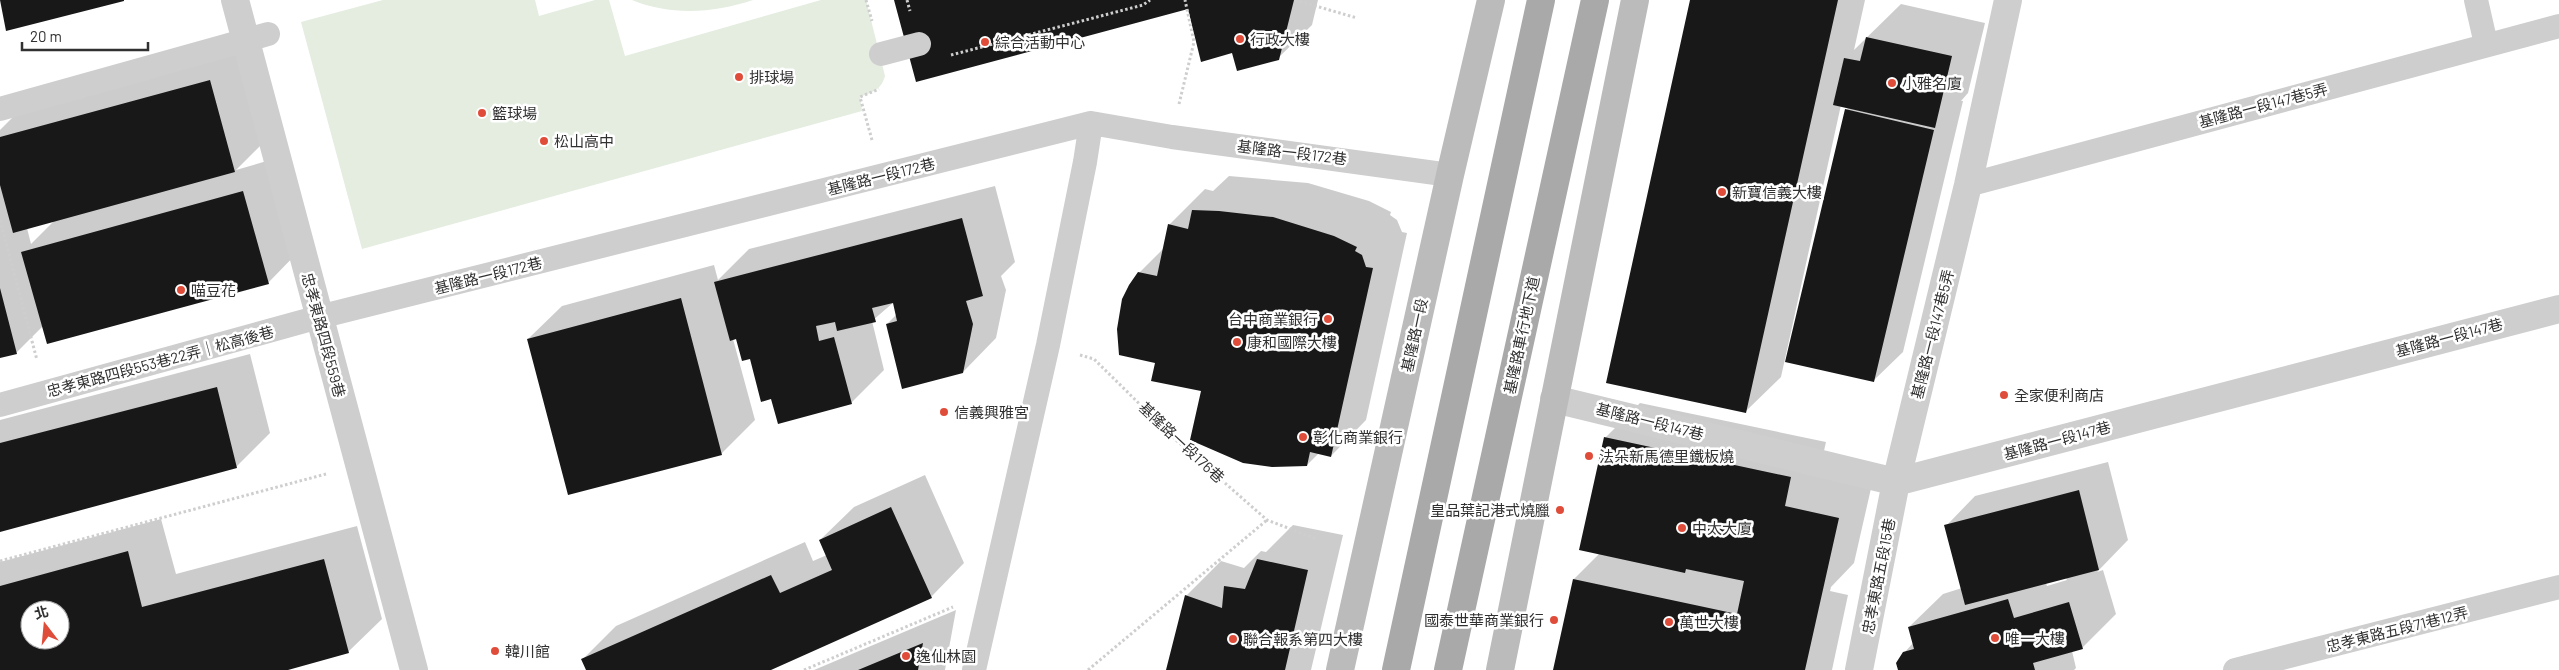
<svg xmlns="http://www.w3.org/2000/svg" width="2559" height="670" font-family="Barlow,'Noto Sans TC',sans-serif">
  <rect width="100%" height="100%" fill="#fff"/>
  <path fill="#e4ede0" d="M383,0h152l4,16 56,-16h14l16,56 196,-56h45l19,76c-4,14 -12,16 -25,21l2,14 -500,138 -61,-227z
    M632,0h121c-39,13 -82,16 -121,0z"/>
  <path fill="#0003" fill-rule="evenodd" d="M896,0h422l-6,25 -34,33 -46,-6 -44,-45z
    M1691,0h174l-11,50 47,-46 84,19 -17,70 -7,8h2l-60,251 -30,29 -27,-271 3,-3 -8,-2 -60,272 -36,35z
    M243,47l25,91 -32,32 41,-12 24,91 -33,34 -225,43 -26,26 -17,5v-227l23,-23zM54,221l-23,23 -4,-16z
    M1229,176l79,7 61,18 22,11 -1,3 7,5 5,12 5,1 -41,187 -35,36 -12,-3 -12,12 -105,-75 -46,-28 -17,-89 26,-26 4,-22 36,-36 8,2z
    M995,186l20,76 -14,14 5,14 -10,48 -33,34 -76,-48 10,-10 -3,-12 -22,19 12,49 -33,33 -79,-5 -22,-41 -13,-19 -4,1 22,81 -34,34 -193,-115 34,-33 152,-41 4,15 31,-31z
    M250,354l20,79 -34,34 -236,64v-111z
    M1640,403l186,39 -7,31 53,11 -18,79 -23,24 -1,4 18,4 -16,75h-278l20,-91 26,-26 5,-115z
    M2108,462l20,78 -31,32 6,-2 13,44 -34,34 -10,3 4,17 -2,2h-175l5,-17 9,-10 -4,-16 34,-33 19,-6 -16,-62 29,-30zM2066,578l1,2 -20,6 -1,-3z
    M925,475l39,88 -33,34 -164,73h-179l-5,-11 33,-33 189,-84 8,19 14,-6 -7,-15 34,-33z
    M161,519l15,55 181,-48 25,93 -34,33 -65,18h-283v-108zM30,610h30v30h-30z
    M1293,525l50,10 -32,135h-143l18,-74 35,-35 23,7 17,-17 5,1z
    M956,610l-11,60h-131z"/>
  <path fill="#181818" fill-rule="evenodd" d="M0,0h124v1l-118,30z
    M894,0h400l-15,60 -42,11 -5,-18 -31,9 -13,-53 -272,73z
    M1690,0h148l-92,413 -140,-30z
    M1866,37l86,19 -17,72 -102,-23 11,-47 16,3z
    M210,80l25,92 -222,61 -13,-48v-48z
    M1845,109l89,21 -60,252 -89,-20z
    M243,191l26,93 -222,60 -26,-92z
    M1192,210l27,1 54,6 61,19 23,11 -2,4 7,4 4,12 7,1 -42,189 -21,-5 -3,14 -35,1 -29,-4 -53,-23 11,-49 -50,-10 4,-18 -36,-8 -2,-26 5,-30 7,-14 9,-13 19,4 11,-52 20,5z
    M962,218l21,78 -17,5 7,23 -10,49 -61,16 -16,-65 11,-3 -4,-18 -21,5 4,14 -39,9 -2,-9 -19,4 3,15 15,-4 18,67 -74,20 -7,-25 -10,3 -11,-43 -8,2 -6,-22 -6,2 -16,-59z
    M0,288l17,66 -17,4z
    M681,298l41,157 -154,40 -41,-156z
    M217,387l20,81 -237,64v-89z
    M1604,437l187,40 -6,29 54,12 -34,152h-252l20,-91 164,35 7,-33 -58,-12 -1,4 -106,-23z
    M2079,490l20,80 -134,35 -21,-80z
    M891,507l41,91 -161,72h-185l-5,-11 190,-84 9,18 52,-23 -13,-30z
    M128,551l14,56 182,-48 25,94 -61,17h-288v-84zM30,610h30v30h-30z
    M1257,559l51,11 -23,100h-119l19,-75 37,13 2,-22 21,3z
    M2008,599l6,19 55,-16 14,47 -50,14 2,7h-137l-2,-7 7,-11 11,-3 -6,-22z
    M923,643l-5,27h-60z"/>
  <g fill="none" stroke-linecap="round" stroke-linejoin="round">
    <path stroke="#cecece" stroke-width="3" stroke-dasharray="2.5 2.5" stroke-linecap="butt" d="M866,0l6,21
      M907,0l3,11
      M1295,0l62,18
      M951,55l192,-50 7,-5
      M1179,104l15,-62 -9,-42
      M872,140l-12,-43 19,-8
      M0,220l37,140
      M1080,355l14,4 82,81 91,80 50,19
      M0,561l326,-87
      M804,670l149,-63
      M1088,670l179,-150"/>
    <path stroke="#cecece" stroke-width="24" d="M2476,0l10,44
      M881,54l38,-10
      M0,109l268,-75
      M1968,185l591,-159
      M0,405l319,-88 772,-194 81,14 278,38
      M974,670l74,-325 37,-183 6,-39
      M2235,670l324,-83"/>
    <path stroke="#cecece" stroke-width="28" d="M235,0l179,670
      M1554,399l342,83 663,-173
      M1859,670l37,-188 72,-297 40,-185"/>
    <path stroke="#bbb" stroke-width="28" d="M1340,670l110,-495 41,-175
      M1500,670l135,-670"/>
    <path stroke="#a9a9a9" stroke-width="28" d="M1396,670l145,-670
      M1448,670l147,-670"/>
  </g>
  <g fill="#e04c3a" stroke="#fff" stroke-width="2">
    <circle cx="1240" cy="39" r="5"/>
    <circle cx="985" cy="42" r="5"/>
    <circle cx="739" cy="77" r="5"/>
    <circle cx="1892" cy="83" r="5"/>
    <circle cx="482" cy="113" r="5"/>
    <circle cx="544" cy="141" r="5"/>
    <circle cx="1722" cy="192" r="5"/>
    <circle cx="181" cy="290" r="5"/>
    <circle cx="1328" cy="319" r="5"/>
    <circle cx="1237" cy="342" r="5"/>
    <circle cx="2004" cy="395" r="5"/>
    <circle cx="944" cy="412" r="5"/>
    <circle cx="1303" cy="437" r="5"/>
    <circle cx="1589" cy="456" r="5"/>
    <circle cx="1560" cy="510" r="5"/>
    <circle cx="1682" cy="528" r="5"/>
    <circle cx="1554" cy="620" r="5"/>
    <circle cx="1669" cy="622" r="5"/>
    <circle cx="1995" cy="638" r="5"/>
    <circle cx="1233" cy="639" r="5"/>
    <circle cx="495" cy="651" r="5"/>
    <circle cx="906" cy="656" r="5"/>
  </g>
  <g text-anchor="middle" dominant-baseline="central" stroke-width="5" stroke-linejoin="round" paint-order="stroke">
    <g font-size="15" fill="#313131" stroke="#fff" text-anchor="start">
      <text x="1250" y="39">行政大樓</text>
      <text x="995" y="42">綜合活動中心</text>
      <text x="749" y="77">排球場</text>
      <text x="1902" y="83">小雅名廈</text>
      <text x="492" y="113">籃球場</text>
      <text x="554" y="141">松山高中</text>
      <text x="1732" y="192">新寶信義大樓</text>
      <text x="191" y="290">喵豆花</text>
      <text x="1318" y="319" text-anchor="end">台中商業銀行</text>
      <text x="1247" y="342">康和國際大樓</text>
      <text x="2014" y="395">全家便利商店</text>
      <text x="954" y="412">信義興雅宮</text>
      <text x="1313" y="437">彰化商業銀行</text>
      <text x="1599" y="456">法朵新馬德里鐵板燒</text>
      <text x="1550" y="510" text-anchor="end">皇品葉記港式燒臘</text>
      <text x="1692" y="528">中太大廈</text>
      <text x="1544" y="620" text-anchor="end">國泰世華商業銀行</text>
      <text x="1679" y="622">萬世大樓</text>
      <text x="2005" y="638">唯一大樓</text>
      <text x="1243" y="639">聯合報系第四大樓</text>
      <text x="505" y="651">韓川館</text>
      <text x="916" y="656">逸仙林園</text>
    </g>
    <g font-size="15" fill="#313131" stroke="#fff">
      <text transform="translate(2263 105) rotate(-15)">基隆路一段147巷5弄</text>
      <text transform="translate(1292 152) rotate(7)">基隆路一段172巷</text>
      <text transform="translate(881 176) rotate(-14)">基隆路一段172巷</text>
      <text transform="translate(488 275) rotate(-14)">基隆路一段172巷</text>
      <text transform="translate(1932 334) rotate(-76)">基隆路一段147巷5弄</text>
      <text transform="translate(324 335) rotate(75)">忠孝東路四段559巷</text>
      <text transform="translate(1414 335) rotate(-78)">基隆路一段</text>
      <text transform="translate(1521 335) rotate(-78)">基隆路車行地下道</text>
      <text transform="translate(2449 337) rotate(-15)">基隆路一段147巷</text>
      <text transform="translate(160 361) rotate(-15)">忠孝東路四段553巷22弄｜松高後巷</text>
      <text transform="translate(1650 421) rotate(14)">基隆路一段147巷</text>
      <text transform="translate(2057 440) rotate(-15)">基隆路一段147巷</text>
      <text transform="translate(1182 442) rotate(43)">基隆路一段176巷</text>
      <text transform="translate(1878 576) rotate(-79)">忠孝東路五段15巷</text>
      <text transform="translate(2397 629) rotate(-14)">忠孝東路五段71巷12弄</text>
    </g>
  </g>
  <g transform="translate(45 625) rotate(344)"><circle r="24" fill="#ffffff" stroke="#adadad"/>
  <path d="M0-4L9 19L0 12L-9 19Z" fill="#e04c3a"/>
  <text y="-8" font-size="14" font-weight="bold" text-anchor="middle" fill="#313131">北</text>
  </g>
  <path d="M22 42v8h126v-8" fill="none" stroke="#313131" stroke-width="2.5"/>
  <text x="30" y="42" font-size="15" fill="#313131" stroke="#ffffff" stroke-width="4" paint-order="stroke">20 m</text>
</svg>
